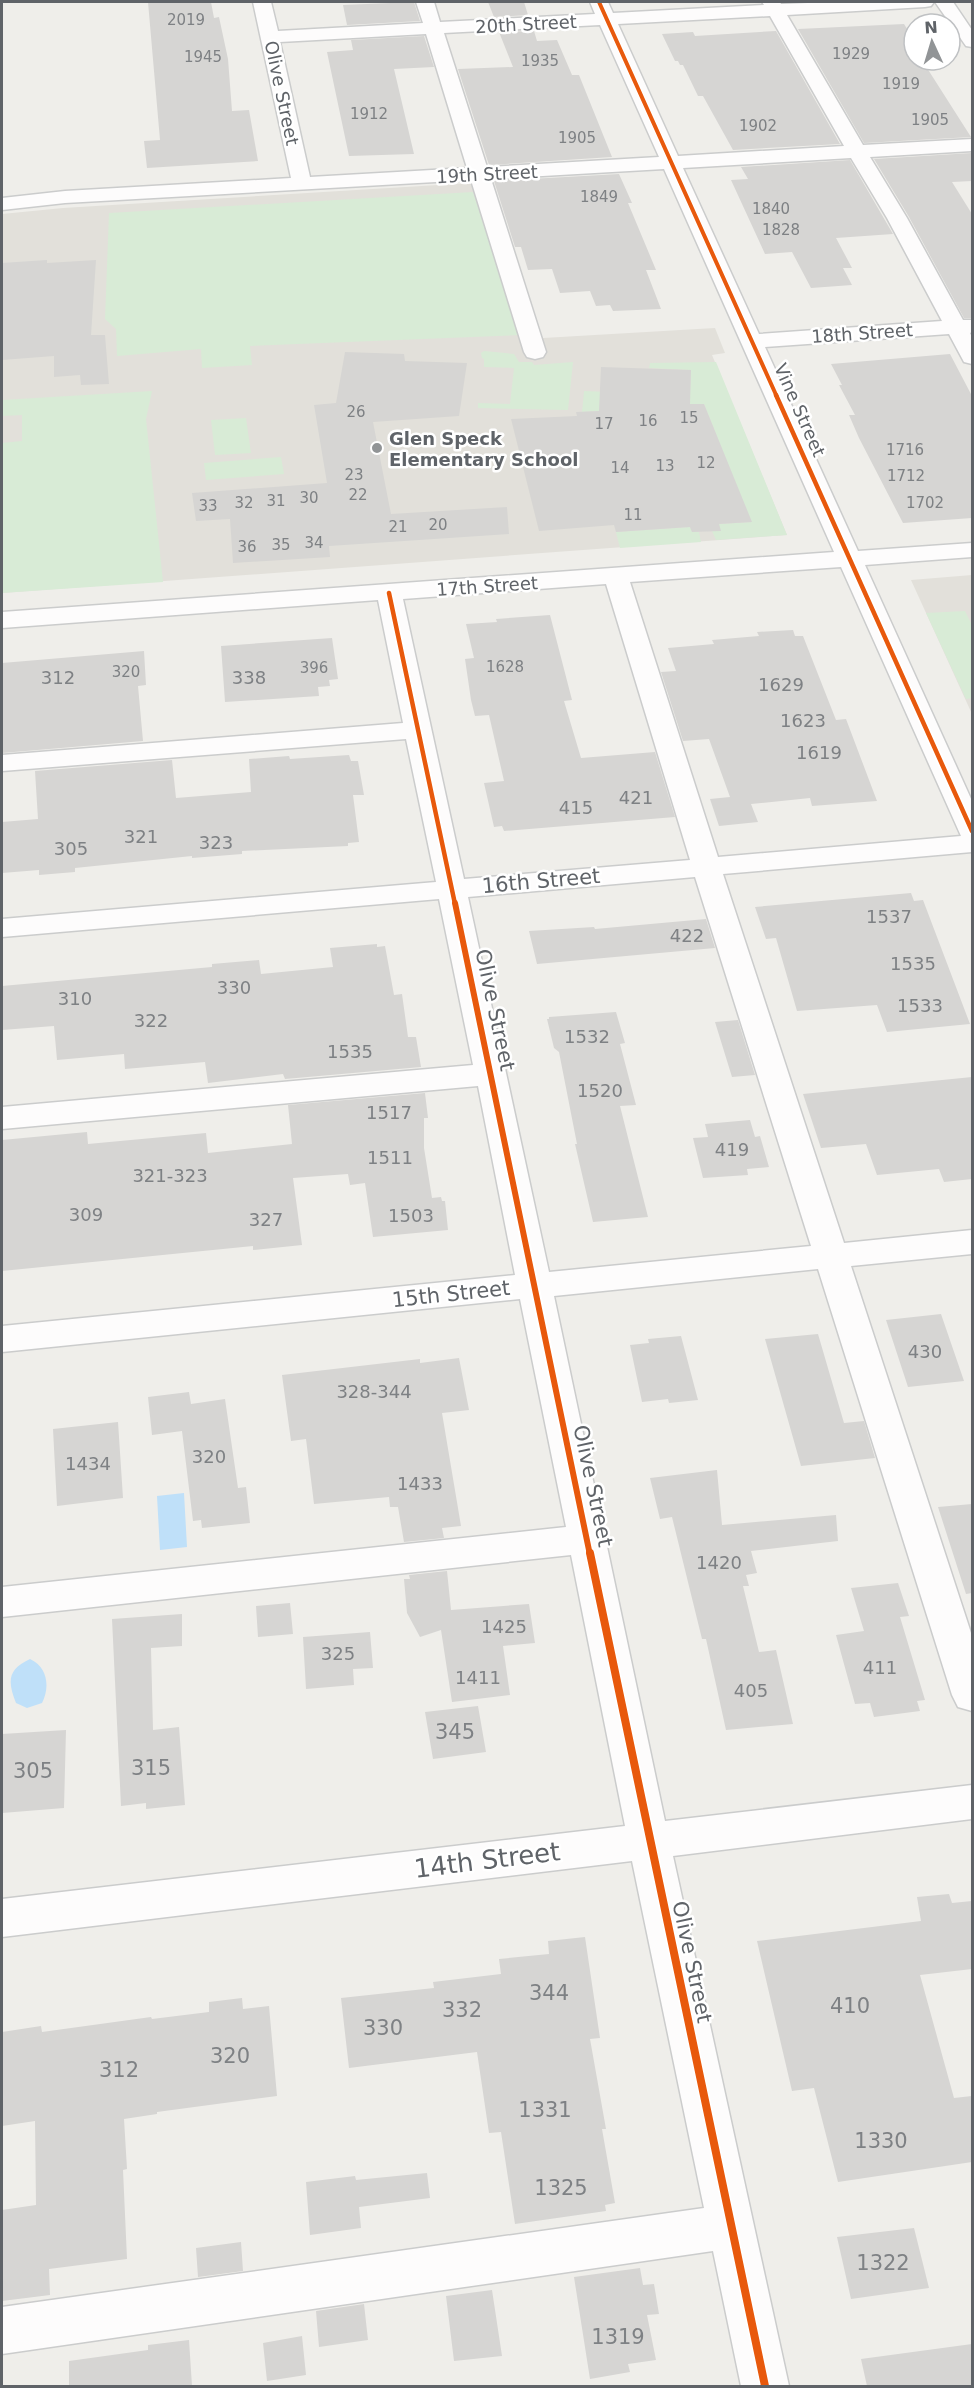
<svg xmlns="http://www.w3.org/2000/svg" width="974" height="2388" font-family="'DejaVu Sans',sans-serif">
  <rect width="100%" height="100%" fill="#efeeea"/>
  <path fill="#e2e0da" d="M471,183l49,152 6,4 189,-11 10,25 -13,2 75,180 -785,58v-379l61,-6z
    M972,575v139l-61,-134z"/>
  <path fill="#d8ebd6" d="M473,192l47,143 -270,11 2,19 -50,3 -1,-19 -84,7 -1,-27 -11,-10 4,-106z
    M484,351l30,3 5,8h13l2,3 39,-3 -5,48 -90,-2v-5l32,1 4,-36 -30,-1v-8l-2,-1 -1,-5z
    M716,362l71,173 -71,5 -4,-9 7,-7 32,-2 -47,-118 -122,8 2,-21 106,4 1,-25 -42,-2 1,-5z
    M152,391l-6,28 17,163 -161,11v-150l20,-2v-26l-20,1v-16z
    M246,418l5,35 -36,2 -4,-35z
    M281,457l3,17 -78,6 -2,-17z
    M690,527l2,5h7l2,10 -81,6 -4,-16z
    M965,611l7,14v73l-6,1 -40,-86z"/>
  <path fill="#bfe0f9" d="M184,1493l3,54 -27,3 -3,-54z
    M30,1659c18,8 20,29 12,44l-15,5 -11,-5c-9,-22 -8,-34 14,-44z"/>
  <path fill="#d6d5d3" d="M148,2h63l3,16 5,-1 9,42 4,52 17,-1 9,51 -111,7 -3,-27 16,-1z
    M414,2l6,19 -73,4 -4,-20z
    M488,2h36l4,13 -34,2z
    M904,24l10,16v20h12l5,8h-4l44,69 -107,6 -66,-114z
    M534,31l3,10 20,-1 15,35h7l33,82 -123,8 -31,-96 55,-2 -14,-35z
    M776,31l64,113 -107,6 -30,-54h-5l-15,-31h-3l-2,-4h-3l-13,-27 31,-2 2,4z
    M424,36l10,31 -40,2 20,85 -65,2 -22,-104 26,-2 -2,-10z
    M972,153v28l-20,1 20,32v104h-8l-55,-101 -35,-58z
    M850,160l43,74 -57,4 16,30h-9l9,17 -41,3 -19,-36 -27,2 -34,-74 17,-1 -7,-12z
    M619,174l13,29h-4l28,67h-10l15,39 -48,2 -3,-6 -14,1 -6,-15 -30,2 -8,-24 -24,1 -7,-23h-6l-21,-66z
    M47,260v3l49,-3 -5,75h14l4,49 -28,1 -1,-10 -26,2v-21l-52,4v-97z
    M345,352l59,2 1,7 62,2 -8,53 -86,6 18,92 116,-7 2,27 -180,12 1,11 -97,6 -3,-44 -34,2 -4,-28 135,-10 -13,-78 22,-2z
    M950,354l22,42v122l-69,5 -44,-85 -10,-23h6l-16,-30h3l-11,-21z
    M601,367l90,3 -1,34h14l48,118 -33,2 2,7 -29,1 -2,-5 -74,5 -2,-7 -75,6 -28,-112 66,-3 -1,-4 23,-1z
    M550,615l22,85 -8,1 17,57 74,-6 20,65 -171,14 -2,-5 -8,1 -10,-44 20,-2 -15,-66 -14,1 -4,-16 -6,-41 9,-1 -8,-34 31,-2 -1,-3z
    M793,630l2,6h8l33,84 10,-1 31,82 -65,5 -2,-8 -59,6 7,18 -39,4 -9,-27 20,-2 -21,-58 -26,2 -22,-69 15,-1 -8,-23 46,-4 -2,-4 47,-4 -2,-4z
    M332,638l6,41 -9,1 1,6 -12,1 1,9 -94,6 -4,-56z
    M144,651l2,34 -8,1 5,55 -141,12v-90z
    M349,755l2,6h7l6,34h-11l6,47 -11,1v3l-106,5v3l-50,4v-2l-117,12v4l-36,3v-5l-37,3v-51l36,-3 -3,-48 137,-11 4,38 75,-6 -2,-33 40,-3 1,3z
    M911,893l3,8 9,-1 47,124 -83,8 -10,-27 -80,6 -21,-73 -10,1 -11,-32z
    M706,919l9,29 -178,16 -8,-33 65,-4 1,2z
    M377,944v3l8,-1 9,49 8,-1 6,43h8l5,30 -136,12 -2,-5 -75,9 -3,-21 -80,7 -1,-15 -67,6 -3,-34 -52,4v-44l210,-19v-3l47,-4 2,14 72,-7 -3,-19z
    M616,1012l9,31 -5,1 16,61 -16,1 28,111 -55,5 -18,-78h2l-18,-92 -5,-4 -7,-29h2v-2z
    M738,1020l17,55 -23,2 -17,-55z
    M972,1077v102l-28,3 -5,-13 -62,6 -11,-31 -45,4 -18,-54z
    M425,1093l3,25h-4v30l8,50 9,-1 1,4h3l3,29 -75,7 -8,-54 -15,2 -2,-11 -55,4 9,67 -49,5v-4l-251,25v-131l85,-8 1,12 118,-11 2,20 84,-9 -4,-39z
    M750,1120l5,17 5,-1 9,31 -22,2 1,6 -45,3 -10,-40 15,-1 -3,-13z
    M941,1314l23,67 -56,6 -22,-67z
    M818,1334l26,89 20,-2 11,37 -74,8 -36,-127z
    M681,1336l17,64 -29,3 -1,-4 -26,3 -12,-57 19,-2 -1,-4z
    M459,1358l10,52 -27,3 19,113 -19,2 2,10 -40,4 -6,-35h-8l-1,-10 -75,7 -8,-65 -15,2 -9,-66 138,-16v4z
    M189,1392l2,12 34,-5 13,89 8,-1 4,36 -48,5 -1,-8 -8,1 -11,-90 -30,4 -4,-38z
    M118,1422l5,76 -66,8 -4,-77z
    M717,1470l5,55 114,-10 2,26 -87,10 6,22 -11,2 3,11h-6l16,66 17,-2 17,74 -67,6 -20,-91h-4l-30,-122 -12,2 -10,-41z
    M972,1504v89l-6,1 -28,-87z
    M447,1571l4,39 78,-6 6,39 -32,3 7,49 -58,7 -11,-72 -21,7 -13,-24 -3,-34h6l-1,-4z
    M898,1583l11,33 -9,1 25,83 -8,1 3,10 -46,6 -4,-14 -15,1 -19,-69 28,-4 -13,-43z
    M290,1603l3,31 -35,3 -2,-31z
    M182,1614v32l-31,2 2,82 26,-3 6,78 -39,4v-6l-25,3 -9,-187z
    M370,1632l3,36 -20,1 1,16 -48,4 -3,-52z
    M478,1706l8,46 -53,7 -8,-47z
    M66,1730l-2,78 -62,5v-79z
    M949,1894l3,9 20,-2v68l-52,6 34,123 18,-2v66l-134,20 -24,-94 -22,3 -35,-150 164,-20 -4,-24z
    M585,1937l15,101 -10,1 16,90h-4l13,74 -10,2 1,6 -91,13 -14,-92 -12,1 -12,-81 -128,16 -8,-70 93,-10 -1,-6 68,-8 -2,-15 50,-5 -1,-13z
    M242,1998l1,11 26,-3 8,90 -120,16v2l-33,5 3,50 -4,1 4,89 -78,10 1,26 -48,6v-91l34,-5 -1,-84 -33,5v-94l39,-6 1,6 109,-15 1,2 57,-7v-10z
    M427,2173l3,25 -71,9 2,21 -51,7 -4,-53 49,-6 1,4z
    M914,2228l15,60 -78,11 -14,-62z
    M241,2242l2,29 -45,6 -2,-29z
    M640,2268l3,17 11,-1 5,30 -12,1 9,45 -28,4 2,8 -40,7 -16,-102z
    M492,2290l10,66 -48,5 -8,-65z
    M364,2304l4,36 -49,7 -3,-36z
    M302,2336l4,39 -39,6 -4,-38z
    M189,2340l3,46h-123v-25l79,-11v-5z
    M972,2344v41l-105,1 -6,-27z"/>
  <g fill="none" stroke-linecap="round" stroke-linejoin="round">
    <g stroke="#cbcccc" stroke-width="3">
      <path id="minor" d="M253,2h18l7,29 145,-8 -7,-21h18l6,20 155,-8 -5,-12h18l5,11 151,-8 -2,-3h18l1,2 53,-2h100l-3,4 -6,1 -138,8 76,130 109,-6v12l-102,6 37,61 56,102h9v12l-2,1 2,4v27l-8,-2 -15,-28 -184,13 93,204 114,-8v14l-107,8 107,236v51l-249,22 121,369 128,-13v24l-121,12 121,370v75l-14,-4 -6,-12 -134,-426 -264,27 111,525 307,-36v34l-299,37 116,530h-48l-28,-135 -711,103v-47l702,-99 -72,-347 -630,76v-38l623,-73 -54,-271 -569,62v-30l564,-60 -46,-228 -518,53v-26l513,-51 -37,-189 -476,43v-22l471,-42 -34,-166 -437,38v-18l434,-37 -30,-143 -404,32v-16l401,-32 -25,-123 -376,28v-16l832,-60 -170,-383 -173,10 55,173 -3,5 -8,2 -8,-2 -3,-5 -53,-172 -406,23 -63,7v-12l63,-7 226,-13zM770,16l74,130 -166,10 -60,-132zM600,25l59,132 -172,10 -43,-134zM426,34l41,134 -157,9 -30,-135zM851,158l36,60 55,103 -183,13 -76,-166zM841,567l120,269 -243,21 -88,-275zM606,584l84,276 -226,19 -61,-280zM695,877l116,369 -262,26 -81,-375z
        M935,2h18l19,28v17l-6,-1z"/>
    </g>
    <use href="#minor" fill="#fdfcfc" fill-rule="evenodd"/>
    <g stroke="#fff" stroke-width="6">
      <path id="cycleway-far3" d="M599,2l178,395"/>
    </g>
    <g stroke="#fff" stroke-width="8">
      <path id="cycleway-far2" d="M776,395l196,436
        M389,593l66,311"/>
    </g>
    <g stroke="#fff" stroke-width="10">
      <path id="cycleway-far1" d="M455,903l135,652"/>
    </g>
    <g stroke="#fff" stroke-width="11">
      <path id="cycleway" d="M590,1553l175,833"/>
    </g>
    <use href="#cycleway-far3" stroke="#e8590c" stroke-width="4"/>
    <use href="#cycleway-far2" stroke="#e8590c" stroke-width="4.5"/>
    <use href="#cycleway-far1" stroke="#e8590c" stroke-width="6"/>
    <use href="#cycleway" stroke="#e8590c" stroke-width="8"/>
  </g>
  <circle fill="#919496" stroke="#fff" stroke-width="2" cx="377" cy="448" r="6"/>
  <g text-anchor="middle" dominant-baseline="central" stroke-width="5" stroke-linejoin="round" paint-order="stroke">
    <g font-size="15" fill="#7e8184">
      <text x="186" y="20">2019</text>
      <text x="851" y="54">1929</text>
      <text x="203" y="57">1945</text>
      <text x="540" y="61">1935</text>
      <text x="901" y="84">1919</text>
      <text x="369" y="114">1912</text>
      <text x="930" y="120">1905</text>
      <text x="758" y="126">1902</text>
      <text x="577" y="138">1905</text>
      <text x="599" y="197">1849</text>
      <text x="771" y="209">1840</text>
      <text x="781" y="230">1828</text>
      <text x="356" y="412">26</text>
      <text x="689" y="418">15</text>
      <text x="648" y="421">16</text>
      <text x="604" y="424">17</text>
      <text x="905" y="450">1716</text>
      <text x="706" y="463">12</text>
      <text x="665" y="466">13</text>
      <text x="620" y="468">14</text>
      <text x="354" y="475">23</text>
      <text x="906" y="476">1712</text>
      <text x="358" y="495">22</text>
      <text x="309" y="498">30</text>
      <text x="276" y="501">31</text>
      <text x="244" y="503">32</text>
      <text x="925" y="503">1702</text>
      <text x="208" y="506">33</text>
      <text x="633" y="515">11</text>
      <text x="438" y="525">20</text>
      <text x="398" y="527">21</text>
      <text x="314" y="543">34</text>
      <text x="281" y="545">35</text>
      <text x="247" y="547">36</text>
      <text x="505" y="667">1628</text>
      <text x="314" y="668">396</text>
      <text x="126" y="672">320</text>
    </g>
    <g font-size="18" fill="#5f6368" stroke="#fff">
      <text transform="translate(526 24) rotate(-3)">20th Street</text>
      <text transform="translate(282 93) rotate(78)">Olive Street</text>
      <text transform="translate(487 174) rotate(-3)">19th Street</text>
      <text transform="translate(862 333) rotate(-4)">18th Street</text>
      <text transform="translate(800 410) rotate(66)">Vine Street</text>
      <text transform="translate(487 586) rotate(-4)">17th Street</text>
    </g>
    <g font-size="18" font-weight="bold" fill="#5f6368" stroke="#fff" text-anchor="start">
      <text x="389" y="438">Glen Speck<tspan x="389" dy="21">Elementary School</tspan></text>
    </g>
    <g font-size="18" fill="#7e8184">
      <text x="58" y="677">312</text>
      <text x="249" y="677">338</text>
      <text x="781" y="684">1629</text>
      <text x="803" y="720">1623</text>
      <text x="819" y="752">1619</text>
      <text x="636" y="797">421</text>
      <text x="576" y="807">415</text>
      <text x="141" y="836">321</text>
      <text x="216" y="842">323</text>
      <text x="71" y="848">305</text>
      <text x="889" y="916">1537</text>
      <text x="687" y="935">422</text>
      <text x="913" y="963">1535</text>
      <text x="234" y="987">330</text>
      <text x="75" y="998">310</text>
      <text x="920" y="1005">1533</text>
      <text x="151" y="1020">322</text>
      <text x="587" y="1036">1532</text>
      <text x="350" y="1051">1535</text>
      <text x="600" y="1090">1520</text>
      <text x="389" y="1112">1517</text>
      <text x="732" y="1149">419</text>
      <text x="390" y="1157">1511</text>
      <text x="170" y="1175">321-323</text>
      <text x="86" y="1214">309</text>
      <text x="411" y="1215">1503</text>
      <text x="266" y="1219">327</text>
      <text x="925" y="1351">430</text>
      <text x="374" y="1391">328-344</text>
      <text x="209" y="1456">320</text>
      <text x="88" y="1463">1434</text>
      <text x="420" y="1483">1433</text>
      <text x="719" y="1562">1420</text>
      <text x="504" y="1626">1425</text>
      <text x="338" y="1653">325</text>
      <text x="880" y="1667">411</text>
      <text x="478" y="1677">1411</text>
      <text x="751" y="1690">405</text>
    </g>
    <g font-size="21" fill="#5f6368" stroke="#fff">
      <text transform="translate(541 881) rotate(-5)">16th Street</text>
      <text transform="translate(495 1010) rotate(78)">Olive Street</text>
      <text transform="translate(451 1294) rotate(-6)">15th Street</text>
      <text transform="translate(593 1486) rotate(78)">Olive Street</text>
      <text transform="translate(692 1962) rotate(78)">Olive Street</text>
    </g>
    <g font-size="21" fill="#7e8184">
      <text x="455" y="1732">345</text>
      <text x="151" y="1768">315</text>
      <text x="33" y="1771">305</text>
      <text x="549" y="1993">344</text>
      <text x="850" y="2006">410</text>
      <text x="462" y="2010">332</text>
      <text x="383" y="2028">330</text>
      <text x="230" y="2056">320</text>
      <text x="119" y="2070">312</text>
      <text x="545" y="2110">1331</text>
      <text x="881" y="2141">1330</text>
      <text x="561" y="2188">1325</text>
      <text x="883" y="2263">1322</text>
      <text x="618" y="2337">1319</text>
    </g>
    <g font-size="26" fill="#5f6368" stroke="#fff">
      <text transform="translate(487 1860) rotate(-7)">14th Street</text>
    </g>
  </g>
  <rect width="974" height="2388" fill="none" stroke="#5f6368" stroke-width="6"/>
  <g transform="translate(932 42) rotate(356)"><circle r="28" fill="#ffffff" stroke="#bfc1c3" stroke-width="1.5"/>
  <path d="M0-4.5L10 22L0 15L-10 22Z" fill="#919496"/>
  <text y="-9" font-size="16" font-weight="bold" text-anchor="middle" fill="#5f6368">N</text>
  </g>
</svg>
